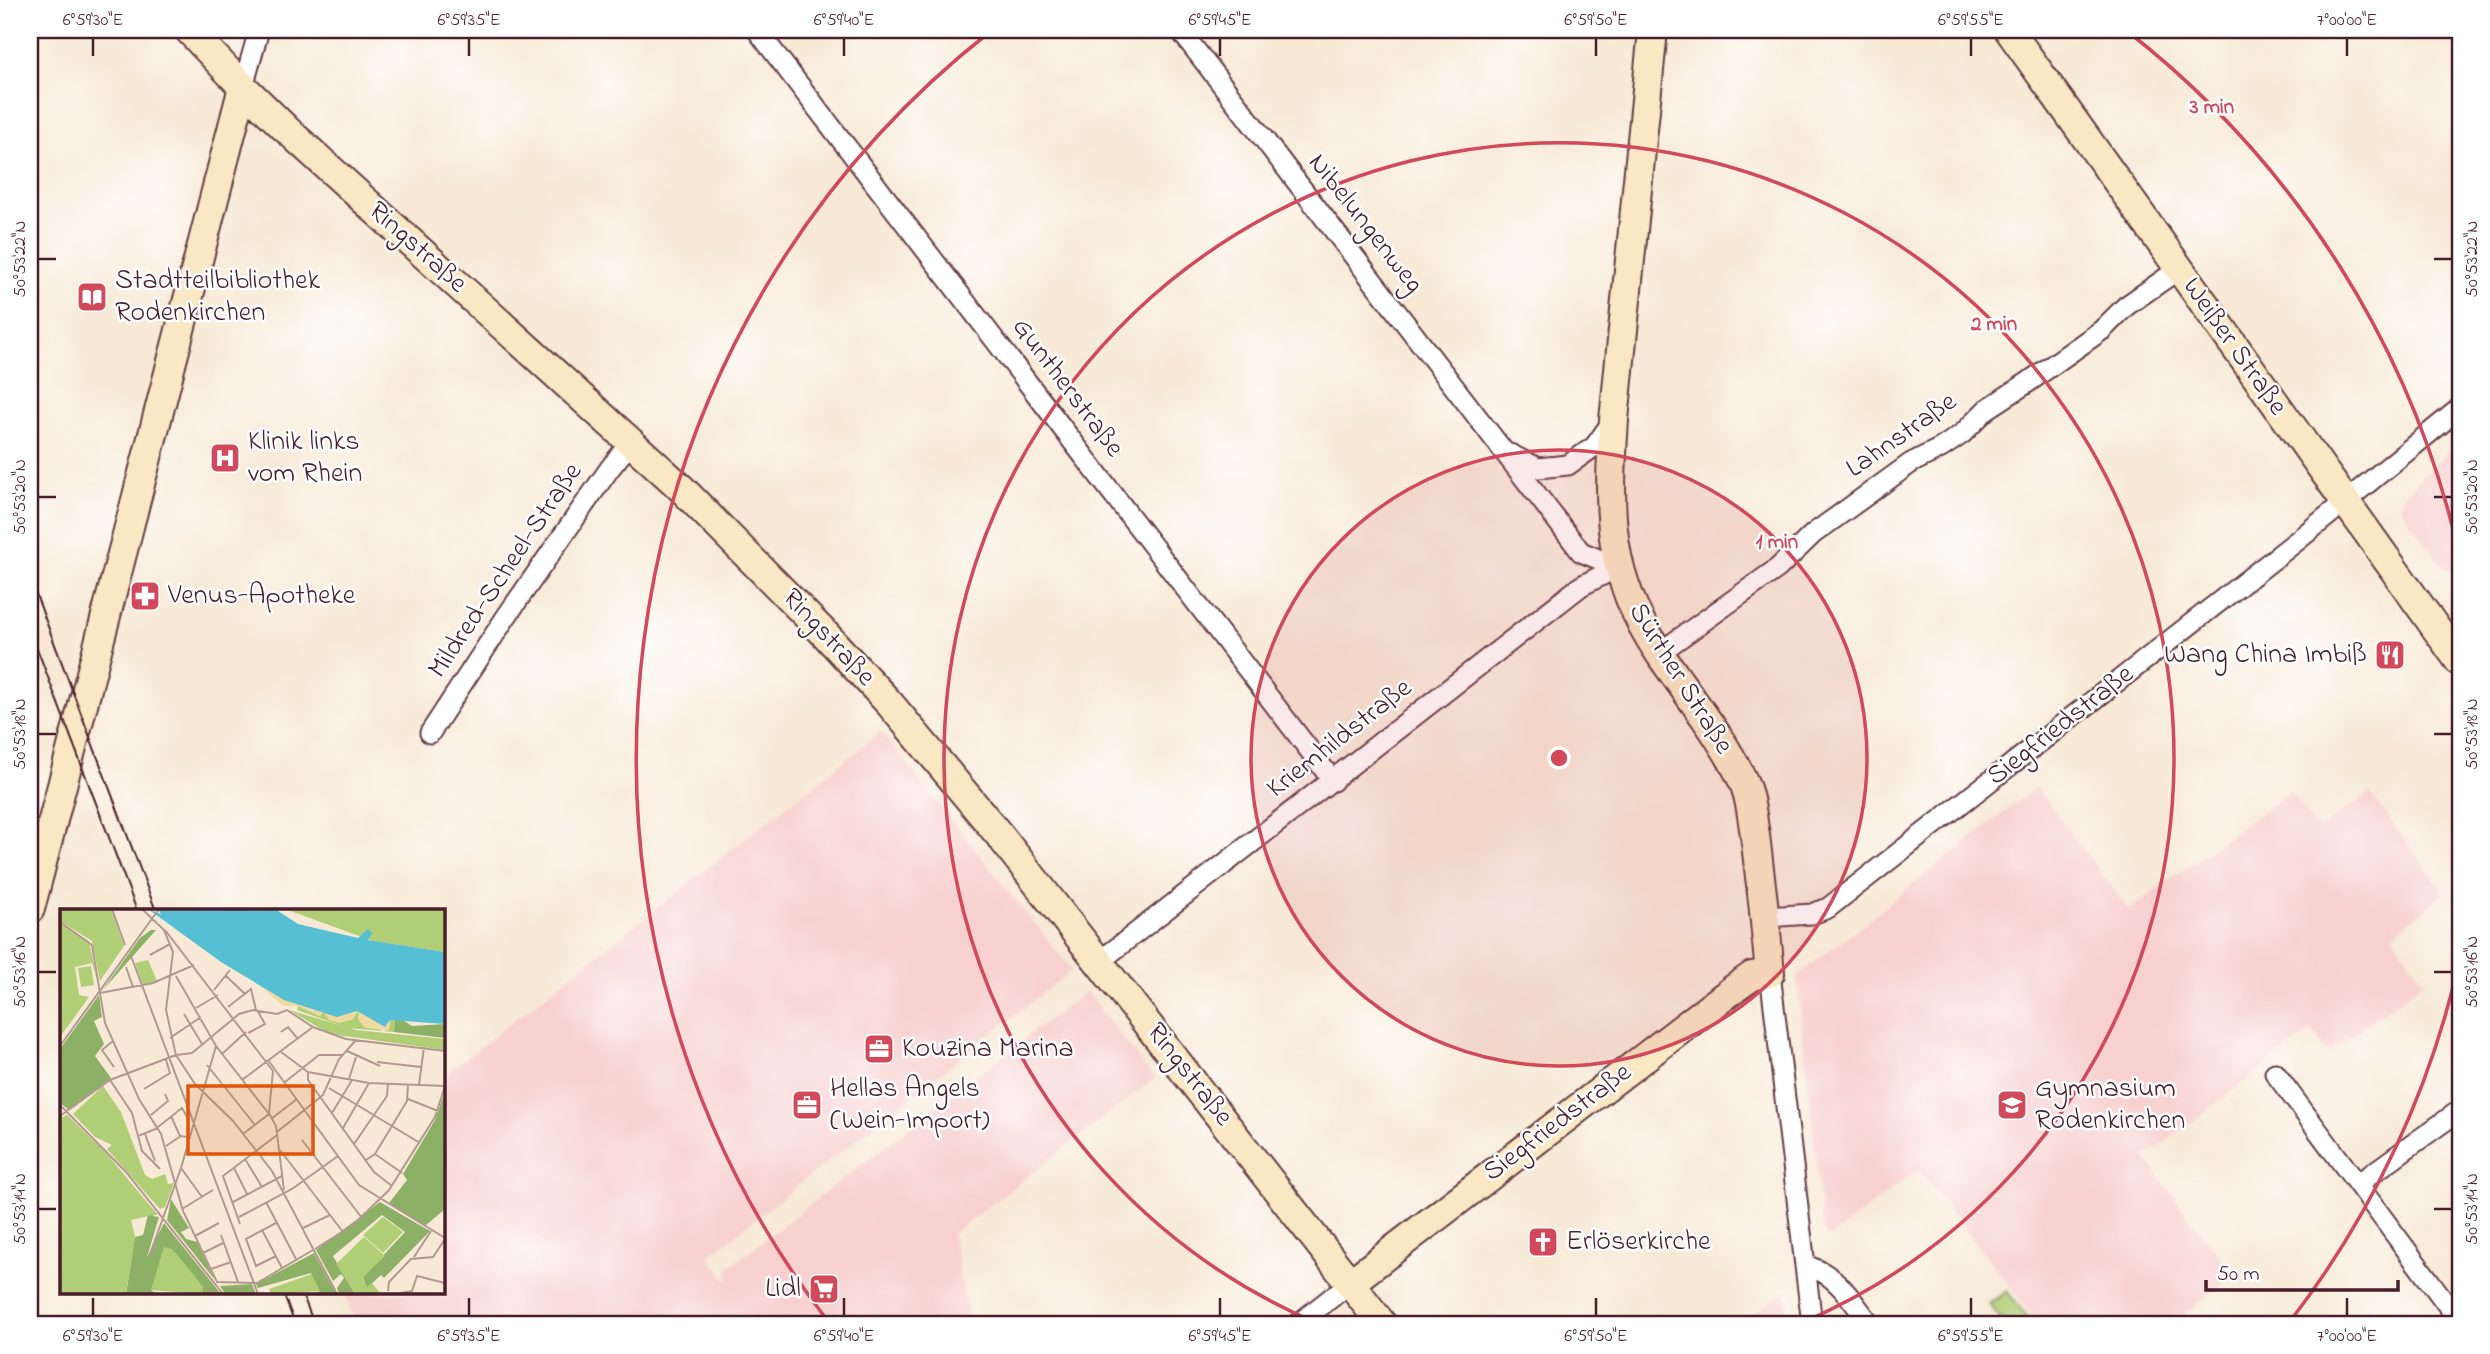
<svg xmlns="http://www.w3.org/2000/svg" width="2490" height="1354" font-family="'Indie Flower',sans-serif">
  <rect width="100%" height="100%" fill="#fff"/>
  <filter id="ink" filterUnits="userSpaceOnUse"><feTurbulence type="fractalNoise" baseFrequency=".0143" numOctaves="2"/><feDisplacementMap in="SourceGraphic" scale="14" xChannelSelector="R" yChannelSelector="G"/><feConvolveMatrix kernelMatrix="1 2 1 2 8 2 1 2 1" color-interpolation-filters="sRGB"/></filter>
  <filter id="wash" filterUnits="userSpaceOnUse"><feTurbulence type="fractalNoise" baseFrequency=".00686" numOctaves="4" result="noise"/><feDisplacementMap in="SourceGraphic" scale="28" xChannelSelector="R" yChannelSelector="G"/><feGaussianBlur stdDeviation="1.57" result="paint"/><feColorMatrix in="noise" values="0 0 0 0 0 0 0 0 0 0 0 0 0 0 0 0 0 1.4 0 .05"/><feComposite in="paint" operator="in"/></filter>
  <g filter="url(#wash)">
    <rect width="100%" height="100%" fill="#f7e9d5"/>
    <path fill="#f7d0cf" d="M2460,441v133l-14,-4 -47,-64 4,-11z
      M881,732l191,238 -363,285 19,27 1,-15 357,-276 68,88 -202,155 18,90h-614l-11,-31h98v-217z
      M2036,787l93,123 161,-119 28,39 52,-37 75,100 -52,42 31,47 -96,71 -16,-23 -167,128 89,118 -62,48h-133l-121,-155 -90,70 -5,-8 -26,-255z
      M1785,1292l4,32h-52z"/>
    <path fill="#b0ce75" stroke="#7d7650" stroke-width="2" d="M2007,1291l25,33h-27l-16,-20z"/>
  </g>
  <g filter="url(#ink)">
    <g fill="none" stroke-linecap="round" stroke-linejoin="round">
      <g stroke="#643d44" stroke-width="23">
        <path id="street" d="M757,30l576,751
          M1180,30l401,522 37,15
          M243,87l16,-57
          M1510,454l28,14 30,-3 27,-19 17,-24
          M1659,653l119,-85 35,-34 98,-71 30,-15 21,-14 25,-25 40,-26 75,-53 24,-24 53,-37
          M430,733l76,-116 104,-149 21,-26
          M1765,917l47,-3 16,-6 470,-368 162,-132
          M1100,961l481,-375 37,-19
          M1770,973l42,351
          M2275,1073l185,249
          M2359,1183l101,-73
          M1806,1266c30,6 47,36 64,58
          M1298,1324l52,-41"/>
      </g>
      <g stroke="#643d44" stroke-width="32">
        <path id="secondary" d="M189,30l54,57 43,42 393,357 147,149 64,69 111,133 381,487
          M2009,30l451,632
          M30,909l213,-822
          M1350,1283l385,-295 17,-12 18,-3c-4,-46 -9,-92 -15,-138 -3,-17 -4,-36 -11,-52 -22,-47 -55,-86 -84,-129 -54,-79 -52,-143 -46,-234l39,-390"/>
      </g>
      <use href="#street" stroke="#fff" stroke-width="19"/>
      <use href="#secondary" stroke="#fae7c3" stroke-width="28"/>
      <path stroke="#4a1f2b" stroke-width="2" d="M30,579l126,332
        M30,630l107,281
        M283,1293l12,31
        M302,1293l12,31"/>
    </g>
  </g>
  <path fill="none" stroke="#4a1f2b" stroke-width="2.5" d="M93,38v18M469,38v18M844,38v18M1220,38v18M1596,38v18M1971,38v18M2347,38v18M38,259h18M2434,259h18M38,497h18M2434,497h18M38,734h18M2434,734h18M38,972h18M2434,972h18M38,1209h18M2434,1209h18M93,1298v18M469,1298v18M844,1298v18M1220,1298v18M1596,1298v18M1971,1298v18M2347,1298v18"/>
  <circle cx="1559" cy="758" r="308" fill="#d1495b" fill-opacity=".12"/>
  <g fill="none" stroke="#d1495b" stroke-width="3.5">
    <circle cx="1559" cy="758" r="308"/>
    <path d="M1319 1324A615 615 0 1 1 1799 1324"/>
    <path d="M2460 958A923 923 0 0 1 2291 1320M827 1320A923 923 0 0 1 991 31M2127 31A923 923 0 0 1 2460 558"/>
  </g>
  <defs>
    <g id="library-square" transform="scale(1.575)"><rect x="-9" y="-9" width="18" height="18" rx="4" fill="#d1495b" stroke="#fff"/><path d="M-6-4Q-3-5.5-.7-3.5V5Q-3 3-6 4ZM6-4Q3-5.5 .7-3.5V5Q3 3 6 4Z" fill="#fff"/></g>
    <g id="hospital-square" transform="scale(1.575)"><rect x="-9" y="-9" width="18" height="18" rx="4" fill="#d1495b" stroke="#fff"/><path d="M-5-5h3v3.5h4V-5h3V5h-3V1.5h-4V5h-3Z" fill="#fff"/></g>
    <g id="pharmacy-square" transform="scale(1.575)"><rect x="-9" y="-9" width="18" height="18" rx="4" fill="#d1495b" stroke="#fff"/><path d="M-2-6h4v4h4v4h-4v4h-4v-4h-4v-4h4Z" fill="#fff"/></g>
    <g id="restaurant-square" transform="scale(1.575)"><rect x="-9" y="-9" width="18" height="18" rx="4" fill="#d1495b" stroke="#fff"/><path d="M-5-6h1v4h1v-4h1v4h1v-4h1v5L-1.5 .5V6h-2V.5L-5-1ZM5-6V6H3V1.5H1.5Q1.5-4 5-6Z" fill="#fff"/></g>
    <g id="office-square" transform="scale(1.575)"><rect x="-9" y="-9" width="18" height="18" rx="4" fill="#d1495b" stroke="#fff"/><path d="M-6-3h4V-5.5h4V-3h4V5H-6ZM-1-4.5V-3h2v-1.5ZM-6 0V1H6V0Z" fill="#fff"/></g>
    <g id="school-square" transform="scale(1.575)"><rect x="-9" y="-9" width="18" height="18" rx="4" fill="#d1495b" stroke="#fff"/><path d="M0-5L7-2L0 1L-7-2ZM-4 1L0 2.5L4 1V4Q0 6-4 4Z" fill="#fff"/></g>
    <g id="church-square" transform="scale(1.575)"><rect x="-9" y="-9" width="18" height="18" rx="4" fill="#d1495b" stroke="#fff"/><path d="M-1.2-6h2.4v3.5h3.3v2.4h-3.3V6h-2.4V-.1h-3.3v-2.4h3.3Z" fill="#fff"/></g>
    <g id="supermarket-square" transform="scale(1.575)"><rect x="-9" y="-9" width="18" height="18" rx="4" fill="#d1495b" stroke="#fff"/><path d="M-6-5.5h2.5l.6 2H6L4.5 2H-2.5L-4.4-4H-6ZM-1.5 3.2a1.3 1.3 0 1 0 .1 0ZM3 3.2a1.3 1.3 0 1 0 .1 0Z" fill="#fff"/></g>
  </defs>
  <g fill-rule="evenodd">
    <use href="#library-square" x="92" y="297"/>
    <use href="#hospital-square" x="225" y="458"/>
    <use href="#pharmacy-square" x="145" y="596"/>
    <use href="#restaurant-square" x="2390" y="655"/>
    <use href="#office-square" x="879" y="1049"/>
    <use href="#office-square" x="807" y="1105"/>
    <use href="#school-square" x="2012" y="1105"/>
    <use href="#church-square" x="1543" y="1242"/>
    <use href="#supermarket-square" x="824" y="1289"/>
  </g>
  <g text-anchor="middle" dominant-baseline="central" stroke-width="5" stroke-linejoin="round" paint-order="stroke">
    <g font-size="28" fill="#4a1f2b" stroke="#fff">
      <text transform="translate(1365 224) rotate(52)">Nibelungenweg</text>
      <text transform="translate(417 248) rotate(42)">Ringstraße</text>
      <text transform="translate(2234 347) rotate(55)">Weißer Straße</text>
      <text transform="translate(1067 388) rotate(53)">Guntherstraße</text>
      <text transform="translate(1902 436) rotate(-35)">Lahnstraße</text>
      <text transform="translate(506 571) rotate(-56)">Mildred-Scheel-Straße</text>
      <text transform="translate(828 638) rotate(47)">Ringstraße</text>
      <text transform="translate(1680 679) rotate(58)">Sürther Straße</text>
      <text transform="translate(2061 726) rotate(-38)">Siegfriedstraße</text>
      <text transform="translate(1340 739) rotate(-38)">Kriemhildstraße</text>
      <text transform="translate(1189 1075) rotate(52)">Ringstraße</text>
      <text transform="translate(1558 1123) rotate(-37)">Siegfriedstraße</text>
    </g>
    <g font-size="28" fill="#4a1f2b" stroke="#fff" text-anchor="start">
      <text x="115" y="281">Stadtteilbibliothek<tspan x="115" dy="32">Rodenkirchen</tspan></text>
      <text x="248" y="442">Klinik links<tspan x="248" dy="32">vom Rhein</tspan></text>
      <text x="168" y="596">Venus-Apotheke</text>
      <text x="2367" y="655" text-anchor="end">Wang China Imbiß</text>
      <text x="902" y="1049">Kouzina Marina</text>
      <text x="830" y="1089">Hellas Angels<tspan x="830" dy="32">(Wein-Import)</tspan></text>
      <text x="2035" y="1089">Gymnasium<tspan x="2035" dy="32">Rodenkirchen</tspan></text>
      <text x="1566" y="1242">Erlöserkirche</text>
      <text x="801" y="1289" text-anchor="end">Lidl</text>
    </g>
  </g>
  <g transform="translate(60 909)">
    <rect width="385" height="385" fill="#f7e9d5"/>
    <path d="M31,57l3,19 -13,2 -3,-19zM238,97l22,10 3,-5 17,11 13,-3 7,-12 5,17 18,7 6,-1 1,-11 5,1 -1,12 -46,-4 -51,-18zM323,308l20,15 -20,21 -20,-18zM104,337l8,3 31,38 -2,7 -51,-4zM252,365l9,17 -50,3 -2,-5z" fill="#b0ce75"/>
    <path d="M91,21h5l-54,61 38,-53zM39,86l3,22 -8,4 10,23 -9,12 16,22 -42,32 -9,-7v-54zM341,110l11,7 33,-2v14l-51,-6 1,-12zM385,182v118l-20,17 -36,-23 18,-23 -4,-6 32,-54zM6,206l91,99 -5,2 7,1 -12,40 17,-34 57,71h-20l2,-7 -31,-38 -8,-2 -13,43 6,4h-31l9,-57 8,-2 5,-20 -83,20zM111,290l18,29 -8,4 5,7 11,3 18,38 -48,-60zM320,293l50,29 -46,47 -3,-3 -14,13 -4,-11 42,-45 -23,-17 -49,41 22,38h-16l-2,-6 7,-10 -3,-4 -8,7 -17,-31zM254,344l22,41h-22l6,-3 -9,-18 -53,15 -2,-4zM192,375l4,10h-31l-5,-8z" fill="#8cb166"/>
    <path d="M200,76l25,15 15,-11 -5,13 17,8 9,-1 11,-11 -5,12 10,6 15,-3 8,-8 20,20 9,-3v8l-24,-2 -7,-9 1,-12 -6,12 -13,4 -11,-3 -6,-9 -3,5 -22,-10h-15z" fill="#eeda9e"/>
    <path d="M88,51l9,21 -14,4 -8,-22zM304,328l21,19 -22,21 4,10 5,-4 9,11h-26l-19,-30z" fill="#b0ce75"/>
    <path d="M0,0h51l13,37 -24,35 -8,-40 -32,-20zM225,0h160v43l-72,-11zM0,14l29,18 9,42 -6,-20 -17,4 4,28 10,2 -29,40zM229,101l67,20 89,9v11l-115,-16zM43,177l18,26 24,63 7,4 13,-5 3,10 6,-1 -9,24 -5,2 -53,-60 5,-4 -17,-8 -22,-23zM7,206l39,38 51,61 -26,6 4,17 -9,57h-66v-176z" fill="#b0ce75"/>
    <path d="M88,0l13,5 -3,-5h117l23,15 60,14 10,-9 4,4 -4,7 77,12v72l-55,-4 -5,7 -28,-16 -20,6 -53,-17 -63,-38z" fill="#57bfd4"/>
    <path fill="none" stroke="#b29891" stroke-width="2" d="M52,0l13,36M0,13l32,23 13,78 34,76 22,35 22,77 34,71 40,1 56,-33M105,21l108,141M90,46l20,-11M71,47l127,338M66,58l7,20M116,67l40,70 53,68M166,67l19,18M154,81l16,-20M40,84l53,-10 41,-18M168,98l23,-18 5,21M136,99l22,-13M124,105l18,30M221,123l7,-5 10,12M188,124l17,-9 -8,-14M110,129l31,-21M53,132l-11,9 12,17M0,137l99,-137M287,142l33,15M221,143l27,20 61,11 76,3M162,145l24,-22M208,151l91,125 86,53M317,153l44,5M147,156l48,60M213,162l-4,42 7,13 8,64M248,163v8l66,92 18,14M289,170l7,-22M50,171l22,33 10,38 18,18M182,171l71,-53M225,173l34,-27h23M359,176l5,-38M269,179l91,55M84,180l26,-16 -4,-13M348,190l30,12M0,196l66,67 97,122M272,204l20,-33M91,206l17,-14 -3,-7M0,207l50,-36 66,-25 -10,-45 7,-58 -9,-22 -22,-21M111,207l9,20M211,210l26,-20M98,218l24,-19 5,9M283,219l26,-45M217,223l46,-37 16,-36 17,-19M85,225l10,27M183,225l26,-20M78,227l20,-8M242,231l60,78M294,235l33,-48 1,-13M106,237l15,-10 7,1M220,241l63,82M315,245l27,19M185,250l17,28M306,251l9,-6 32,-53 1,-17M121,259l21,29M174,259l13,26M173,293l49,-26M206,293l30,57M122,300l31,-19M179,308l53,-28 46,-33M180,315l-17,-48 54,-41M243,319l27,-13M202,321l20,38M161,326l17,47M135,327l24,-13M255,340l38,-24 36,-35 46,-73 10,-31M143,344l20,-10M216,347l-20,10 -10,-27 30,-16M89,348l32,-89 35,-122M354,348l17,-26M151,360l20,-7M328,382l1,-9 22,-23 22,-2 12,-18M340,384l12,-2 5,-15 28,7M277,385l-65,-123 -39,-50 -38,-37 -19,-29 16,-2 47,-39 14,-4 24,4 10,-4 26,17 33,12 99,12"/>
    <path fill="#e0560e" fill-opacity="0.15" stroke="#e0560e" stroke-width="3.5" d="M128,177h125v68h-125z"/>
    <rect width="385" height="385" fill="none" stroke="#4a1f2b" stroke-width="3.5"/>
  </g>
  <circle cx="1559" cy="758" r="10" fill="#d1495b" stroke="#fff" stroke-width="3.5"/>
  <g font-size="21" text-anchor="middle" font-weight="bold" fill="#d1495b" stroke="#fff" stroke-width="5" stroke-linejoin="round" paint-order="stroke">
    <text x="2212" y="113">3 min</text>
    <text x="1994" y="330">2 min</text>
    <text x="1777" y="548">1 min</text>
  </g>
  <rect width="2490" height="1354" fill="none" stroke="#fff" stroke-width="77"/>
  <path d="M2206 1280v10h192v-10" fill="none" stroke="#4a1f2b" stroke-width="3.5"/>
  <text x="2217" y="1280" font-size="21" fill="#4a1f2b" stroke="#ffffff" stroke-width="5" paint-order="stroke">50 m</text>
  <rect x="38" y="38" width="2414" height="1278" fill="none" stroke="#4a1f2b" stroke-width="2.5"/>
  <g font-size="18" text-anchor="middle" fill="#4a1f2b">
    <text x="93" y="25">6°59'30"E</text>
    <text x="469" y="25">6°59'35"E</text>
    <text x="844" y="25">6°59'40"E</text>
    <text x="1220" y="25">6°59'45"E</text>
    <text x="1596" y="25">6°59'50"E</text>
    <text x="1971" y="25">6°59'55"E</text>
    <text x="2347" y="25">7°00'00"E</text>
    <text transform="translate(19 259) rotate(-90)" y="6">50°53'22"N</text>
    <text transform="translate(2471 259) rotate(-90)" y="6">50°53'22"N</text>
    <text transform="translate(19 497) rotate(-90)" y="6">50°53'20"N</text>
    <text transform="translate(2471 497) rotate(-90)" y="6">50°53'20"N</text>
    <text transform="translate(19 734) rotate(-90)" y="6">50°53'18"N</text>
    <text transform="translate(2471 734) rotate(-90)" y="6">50°53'18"N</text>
    <text transform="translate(19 972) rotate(-90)" y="6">50°53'16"N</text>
    <text transform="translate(2471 972) rotate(-90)" y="6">50°53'16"N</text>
    <text transform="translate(19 1209) rotate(-90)" y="6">50°53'14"N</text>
    <text transform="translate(2471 1209) rotate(-90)" y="6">50°53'14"N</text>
    <text x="93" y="1341">6°59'30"E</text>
    <text x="469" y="1341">6°59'35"E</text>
    <text x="844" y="1341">6°59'40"E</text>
    <text x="1220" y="1341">6°59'45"E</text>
    <text x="1596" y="1341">6°59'50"E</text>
    <text x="1971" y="1341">6°59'55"E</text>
    <text x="2347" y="1341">7°00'00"E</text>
  </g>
</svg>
